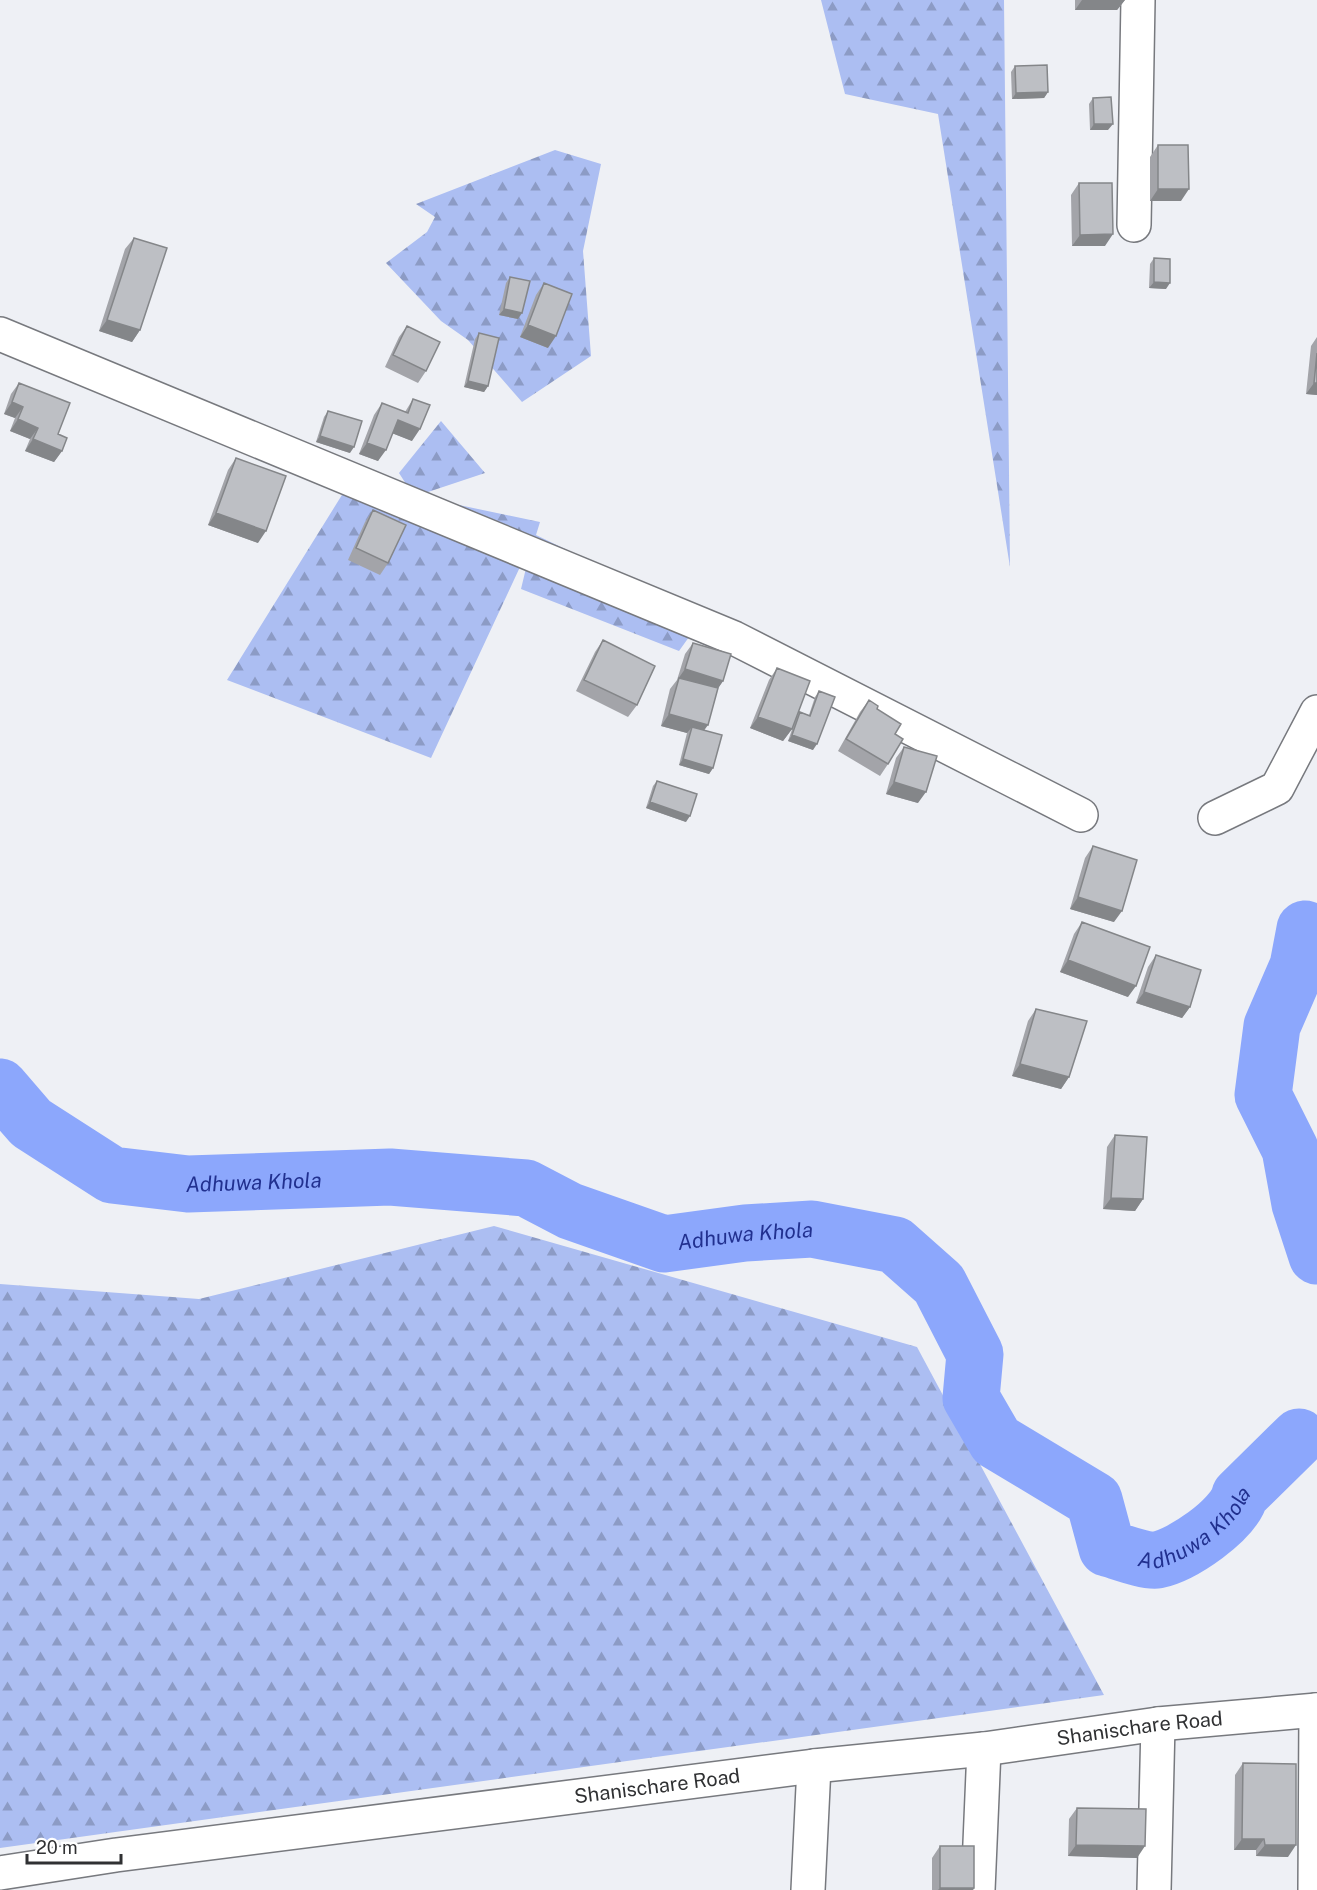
<svg xmlns="http://www.w3.org/2000/svg" width="1317" height="1890" font-family="'Public Sans',sans-serif">
  <defs>
    <pattern id="forest-firs" width="22" height="20" patternUnits="userSpaceOnUse" patternTransform="scale(1.5)"><rect width="22" height="20" fill="#acbef2"/><path d="M5 1l3.5 6h-7zM16 11l3.5 6h-7z" fill="#8c9bc5"/></pattern>
  </defs>
  <rect width="100%" height="100%" fill="#eef0f5"/>
  <path fill="url(#forest-firs)" d="M821,0h183l6,567 -72,-453 -93,-20z
    M555,150l46,14 -18,87 8,105 -69,46 -54,-62 -27,-19 -55,-58 41,-31 8,-15 -19,-13z
    M441,421l44,52 -69,23 124,26 -4,13 168,81 -25,35 -158,-62 12,-50 -102,219 -204,-78 123,-198 63,13 -14,-22z
    M494,1226l423,121 187,348 -1104,153v-564l199,15z"/>
  <g fill="none" stroke-linecap="round" stroke-linejoin="round">
    <g stroke="#8ca7fc" stroke-width="57">
      <path d="M1317,933l-12,-4 -7,37 -26,60 -9,69 27,54 10,55 17,52"/>
      <path id="s1" d="M0,1087l31,36 81,52 76,9 202,-7 136,11 44,23 94,33 81,-11 67,-4 83,16 44,39 36,70 -4,44 25,43 98,59 13,48c11,3 40,14 50,12 25,-5 77,-40 83,-65l59,-58"/>
    </g>
    <g stroke="#77797e" stroke-width="36">
      <path id="minor" d="M1134,225l4,-225
        M0,334l734,304 347,177
        M1215,818l62,-30 40,-76
        M808,1890l6,-124
        M978,1890l6,-141
        M1154,1890l4,-166
        M1315,1890l1,-180"/>
    </g>
    <g stroke="#77797e" stroke-width="36">
      <g id="tertiary">
        <path id="s2" d="M0,1873l116,-18 698,-89 170,-17 174,-25 159,-14"/>
      </g>
    </g>
    <use href="#minor" stroke="#fff" stroke-width="33"/>
    <use href="#tertiary" stroke="#fff" stroke-width="33"/>
  </g>
  <path fill="#a3a4a9" d="M1075,0h50l-8,10h-42z
    M1015,66l33,26 -4,6 -32,1 -1,-27z
    M1093,98l15,32h-18l-1,-26z
    M1158,145l23,56h-31v-44z
    M1079,183l26,63h-33l-1,-51z
    M134,238l6,92 -8,12 -33,-11 26,-82z
    M1154,258l12,31 -17,-1 1,-24z
    M510,277l8,42 -19,-4 7,-32z
    M544,283l4,65 -28,-11 16,-42z
    M407,326l19,45 -8,12 -33,-16 14,-30z
    M479,333l9,53 -4,6 -20,-5 11,-48z
    M1317,337v58l-11,-1 5,-48z
    M19,383l39,51 4,17 -8,11 -29,-11 5,-12 -20,-8 5,-13 -11,-4 7,-20z
    M413,399l-1,42 -20,-8 -14,28 -19,-7 15,-39 8,-12 23,9z
    M328,411l22,42 -34,-11 8,-25z
    M236,458l22,85 -50,-18 20,-55z
    M373,510l15,53 -8,12 -32,-15 17,-38z
    M603,640l34,65 -9,12 -52,-26 19,-39z
    M693,643l30,38 -5,7 -14,42 9,38 -4,6 -30,-9 8,-32 -26,-7 9,-37 7,-9 8,-26z
    M777,668l15,61 -9,12 -33,-13 19,-48z
    M819,691l-6,59 -25,-9 8,-23 4,-6 9,3 6,-18z
    M869,700l26,34 -7,30 -8,12 -42,-25 22,-39z
    M904,747l14,56 -32,-9 10,-36z
    M657,781l29,41 -40,-14 7,-22z
    M1093,846l21,76 -44,-13 15,-51z
    M1082,922l46,75 -68,-25 14,-38z
    M1156,955l34,52 -8,11 -46,-15 12,-36z
    M1036,1009l33,68 -8,12 -49,-13 16,-55z
    M1115,1135l28,64 -8,12 -32,-2 4,-62z
    M1243,1763l45,94 -32,-1v-6h-22l1,-75z
    M1077,1808l60,50 -69,-2 1,-37z
    M940,1846l34,42 -1,2h-41v-32z"/>
  <path fill="#848689" d="M1082,0h43l-8,10h-42z
    M1048,92l-4,6 -32,1 4,-6z
    M1094,124h19l-5,6h-18z
    M1158,189h31l-8,12h-31z
    M1113,234l-8,12h-33l8,-11z
    M1154,282l16,1 -4,6 -17,-1z
    M504,309l18,4 -4,6 -19,-4z
    M107,320l33,10 -8,12 -33,-11z
    M528,325l28,11 -8,12 -28,-11z
    M468,381l20,5 -4,6 -20,-5z
    M1314,383h3v12l-11,-1z
    M12,402l11,5 -8,11 -11,-4z
    M18,419l20,9 -8,11 -20,-8z
    M398,420l22,9 -8,12 -23,-9z
    M320,436l34,11 -4,6 -34,-11z
    M33,439l29,12 -8,11 -29,-11z
    M367,443l19,7 -8,11 -19,-7z
    M216,513l50,18 -8,12 -50,-18z
    M685,669l38,12 -8,12 -37,-14z
    M669,714l39,11 -8,11 -8,-9 -5,6 -26,-7z
    M758,717l34,12 -9,12 -33,-13z
    M792,735l25,9 -4,6 -25,-9z
    M683,759l30,9 -4,6 -30,-9z
    M894,782l32,10 -8,11 -32,-9z
    M650,802l40,14 -4,6 -40,-14z
    M1078,897l44,14 -8,11 -44,-13z
    M1068,960l68,26 -8,11 -68,-25z
    M1144,992l46,15 -8,11 -46,-15z
    M1020,1064l49,13 -8,12 -49,-13z
    M1111,1198l32,1 -8,12 -32,-2z
    M1242,1839h22l-8,11h-22z
    M1076,1845l69,1 -8,12 -69,-2z
    M1265,1845h31l-8,12 -32,-1z
    M940,1888h34l-1,2h-35z"/>
  <path fill="#bdbfc4" stroke="#848689" stroke-width="1.5" d="M1047,65l1,27 -32,1 -1,-27z
    M1111,97l2,27h-19l-1,-26z
    M1158,145h30l1,44h-31z
    M1079,183h33l1,51 -33,1z
    M134,238l33,10 -27,82 -33,-10z
    M1154,258l16,1v24l-16,-1z
    M510,277l20,4 -8,32 -18,-4z
    M544,283l28,11 -16,42 -28,-11z
    M407,326l33,16 -14,29 -33,-16z
    M479,333l20,5 -11,48 -20,-5z
    M1317,353v30h-3z
    M19,383l51,20 -12,31 9,4 -5,13 -29,-12 5,-11 -20,-9 5,-12 -11,-5z
    M413,399l17,6 -10,24 -22,-9 -12,30 -19,-7 15,-40 26,10z
    M328,411l34,10 -8,26 -34,-11z
    M236,458l50,18 -20,55 -50,-18z
    M373,510l33,15 -18,38 -32,-15z
    M603,640l52,26 -18,39 -53,-25z
    M693,643l38,11 -8,27 -38,-12z
    M777,668l33,13 -18,48 -34,-12z
    M679,678l39,10 -10,37 -39,-11z
    M819,691l16,6 -18,47 -25,-9 8,-23 10,4z
    M869,700l9,6 -1,3 24,15 -6,10 8,5 -15,25 -42,-25z
    M692,727l30,8 -9,33 -30,-9z
    M904,747l33,9 -11,36 -32,-10z
    M657,781l40,13 -7,22 -40,-14z
    M1093,846l44,14 -15,51 -44,-14z
    M1082,922l68,25 -14,39 -68,-26z
    M1156,955l45,15 -11,37 -46,-15z
    M1036,1009l51,12 -18,56 -49,-13z
    M1115,1135l32,2 -4,62 -32,-1z
    M1243,1763l53,1v81h-31l-1,-6h-22z
    M1077,1808l69,1 -1,37 -69,-1z
    M940,1846h34v42h-34z"/>
  <g text-anchor="middle" dominant-baseline="central" stroke-width="5" stroke-linejoin="round" paint-order="stroke">
    <g font-size="20" fill="#303133" stroke="#fff">
      <text stroke="none"><textPath href="#s2" startOffset="1149">Shanischare Road</textPath></text>
      <text stroke="none"><textPath href="#s2" startOffset="663">Shanischare Road</textPath></text>
    </g>
    <g font-size="21" font-style="italic" fill="#21308f" stroke="#fff">
      <text stroke="none"><textPath href="#s1" startOffset="286">Adhuwa Khola</textPath></text>
      <text stroke="none"><textPath href="#s1" startOffset="790">Adhuwa Khola</textPath></text>
      <text stroke="none"><textPath href="#s1" startOffset="1438">Adhuwa Khola</textPath></text>
    </g>
  </g>
  <path d="M27 1854v9h94v-9" fill="none" stroke="#303133" stroke-width="3"/>
  <text x="36" y="1854" font-size="18" fill="#303133" stroke="#ffffff" stroke-width="4.5" paint-order="stroke">20 m</text>
</svg>
